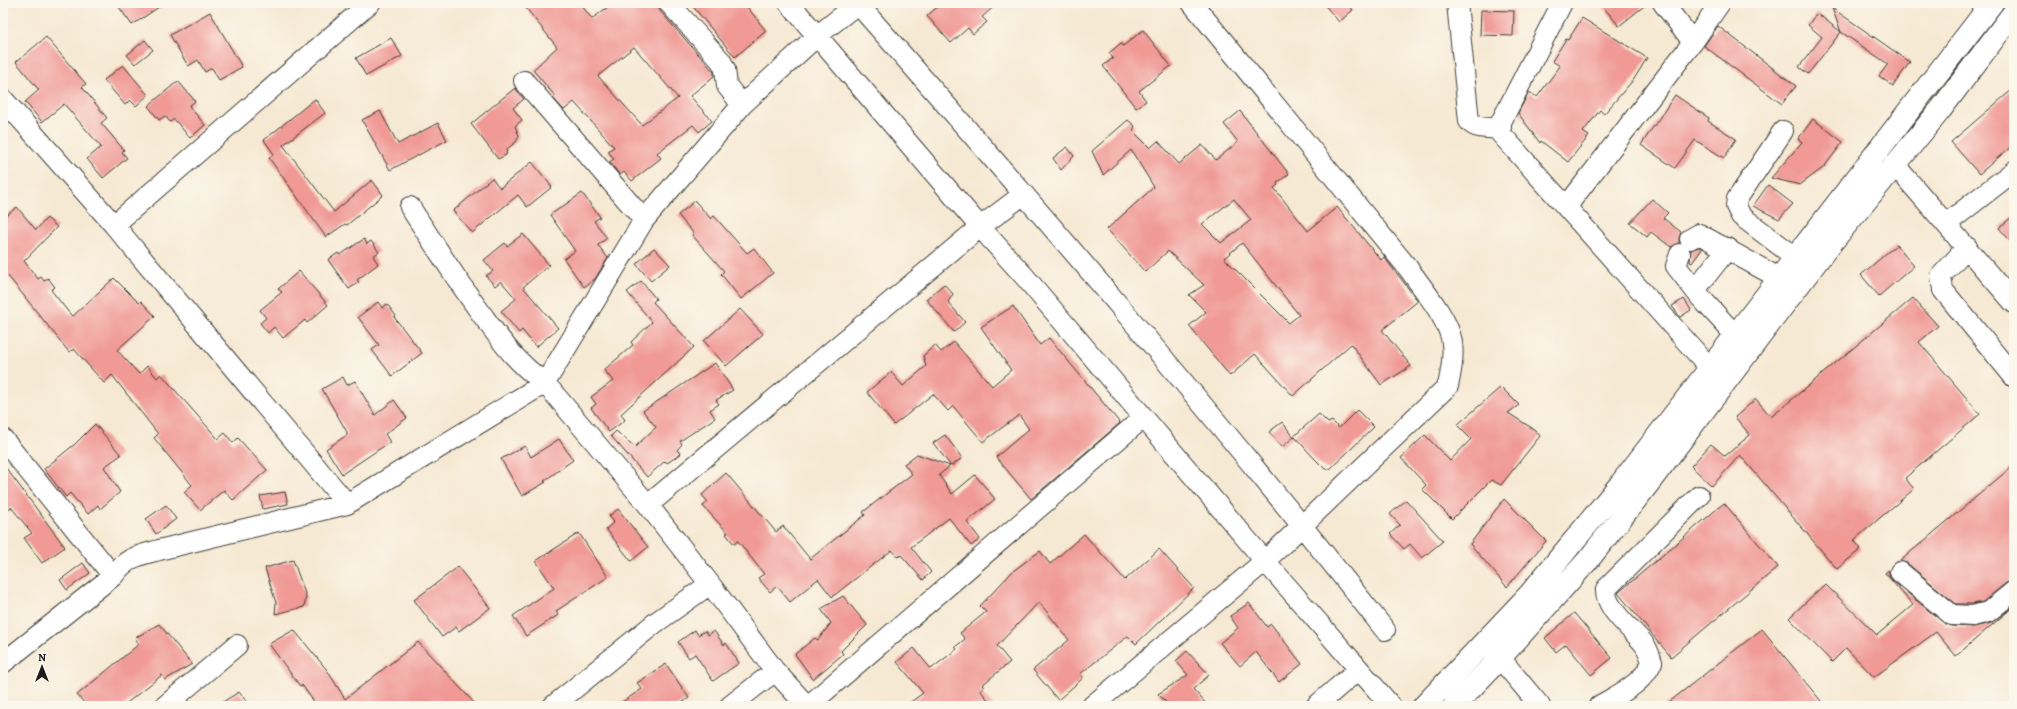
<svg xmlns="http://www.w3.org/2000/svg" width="2017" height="709" font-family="Alegreya,serif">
  <rect width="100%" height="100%" fill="#fbf7ec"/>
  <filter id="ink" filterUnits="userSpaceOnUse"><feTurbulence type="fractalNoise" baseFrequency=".025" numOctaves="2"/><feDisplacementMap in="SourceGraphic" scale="8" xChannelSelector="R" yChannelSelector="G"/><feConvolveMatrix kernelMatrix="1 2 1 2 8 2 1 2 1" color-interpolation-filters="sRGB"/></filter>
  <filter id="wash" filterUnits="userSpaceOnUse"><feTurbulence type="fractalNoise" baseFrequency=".012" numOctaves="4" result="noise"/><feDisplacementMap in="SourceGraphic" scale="16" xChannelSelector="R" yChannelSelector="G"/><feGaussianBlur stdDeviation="0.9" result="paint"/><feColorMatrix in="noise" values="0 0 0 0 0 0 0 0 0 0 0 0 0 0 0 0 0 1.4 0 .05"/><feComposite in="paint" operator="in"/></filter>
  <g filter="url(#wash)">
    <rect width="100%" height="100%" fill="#f6e9d3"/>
    <g id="blocks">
      <path fill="#f09995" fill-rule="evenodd" d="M116,3h49l-33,22z
        M522,3h58l12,16 21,-16h44l3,8 54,61v4l-24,20 22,25 -13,11 -6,-7 -36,28 4,5 -29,23 -8,-9 -4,3 -11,-13 5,-3 -6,-8 6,-4 -40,-45 -10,8 -11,-12 2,-2 -22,-26 24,-23zM634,47l44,51 -36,27 -44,-49z
        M690,3h54l22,28 -31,26z
        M942,3h56l-16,14 5,5 -14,12 -5,-6 -17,15 -24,-27z
        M1323,3h24l6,7 -14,12z
        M1600,3h48l-29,23z
        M1832,8l78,54 -17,24 -14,-10 9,-12 -47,-32z
        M1481,10l33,1 -1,25 -33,-1z
        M210,12l32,55 -23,13 -7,-12 -7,4 -7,-12 -10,6 -18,-31z
        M1817,13l24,19 -33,42 -9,-7 23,-30 -14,-12z
        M1582,18l65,40 -13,21 -30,35 -4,-4 -17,22 6,4 -21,26 -27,-21 -1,2 -22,-30 11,-21 8,5 23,-31 -8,-5 14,-22 2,1z
        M1718,26l78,60 -14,18 -78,-58z
        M1143,30l28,36 -32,25 7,10 -10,7 -33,-42 10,-8 -4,-5 12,-10 2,3z
        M46,37l40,47 -4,3 25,31 -6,5 23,27 -2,2 5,6 -24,20 -16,-19 14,-12 -37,-43 -22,18 -17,-20 14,-12 -23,-28z
        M391,38l11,18 -36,20 -10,-18z
        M145,40l8,10 -18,14 -8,-9z
        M123,65l25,30 -12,11 -6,-6 -5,5 -21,-25z
        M178,81l17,20 -6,5 16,19 -15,13 -16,-19 -4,3 -5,-6 -6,4 -11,-14z
        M515,88l9,11 -11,9 9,12 -7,6 4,10 -3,6 -9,7 -1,6 -8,4 -27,-35z
        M2014,88v56l-35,30 -28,-32z
        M1675,95l34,23 -1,3 28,18 -12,19 -29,-18 -20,28 -34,-23z
        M315,99l10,14 -42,32 51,67 38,-32 11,15 -36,30 -2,-1 -19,13 -57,-79 5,-4 -10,-14z
        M380,111l18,33 40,-21 9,17 -57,30 -28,-50z
        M1240,111l49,63 -12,9 1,2 -4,3 34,43 29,-24 44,53 3,-3 34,44 -36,29 29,36 -30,19 -30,-41 -58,52 -38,-42 -25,22 -41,-50 17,-14 -17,-17 15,-10 -36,-34 -23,21 -38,-43 47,-42 -23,-37 -28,25 -11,-24 36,-31 7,6 -2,5 17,17 8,-7 21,23 23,-19 14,15 22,-18 -14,-18zM1234,199l17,21 -30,23 -19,-19zM1242,243l57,72 -10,8 -65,-65z
        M1813,119l30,23 -19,25 -24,18 -29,-7 31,-36 -4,-3z
        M1067,147l7,9 -13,14 -8,-12z
        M532,162l20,25 -25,20 -9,-12 -46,38 -19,-22 39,-33 8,10z
        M1768,185l25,19 -14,15 -26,-13z
        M582,193l18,24 -6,4 13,17 -9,7 10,13 -13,21 -11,8 -20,-28 11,-8 -25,-36z
        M1652,199l16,14 -5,5 18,14 -2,6v5l-8,4 -20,-15 -4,5 -17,-14z
        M695,201l16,18 3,-3 33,37 7,-5 19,25 -32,26 -20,-25 3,-3 -32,-36 2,-1 -16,-19z
        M17,207l19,23 11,-12 10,9 -33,34 14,18 3,-2 3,4 4,-3 7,9 -4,3 19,24 3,2 41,-38 25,25 2,-2 14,15 -38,34 22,24 8,-8 10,12 4,-4 57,65 7,-6 8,10 5,-5 29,32 -34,30 -9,-10 -24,20 -16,-18 8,-7 -38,-47 4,-4 -46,-59 -8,8 -30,-34 -5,3 -61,-76 -5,5v-63z
        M2014,215v30l-15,-17z
        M523,234l26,31 -26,22 35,41 -22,19 -14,-17 -3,3 -18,-22 15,-12 -15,-18 -6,5 -9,-10 7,-5 -9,-11 21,-17 2,3z
        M364,239l3,5 4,-3 8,11 -6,4 5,8 -21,16 2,2 -10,7 -21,-29 10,-7 2,2z
        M1896,245l18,21 -35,30 -18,-21z
        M1699,247l3,2 -10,14 -2,-1 1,-12z
        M654,248l16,17 -19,16 -15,-17z
        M299,271l29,34 -21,18 -2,-3 -22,18 -9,-11 -6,6 -8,-10 6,-5 -6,-8 22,-18 -4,-3z
        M641,281l15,18 -3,3 41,45 -73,67 4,6 -16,12 -18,-24 5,-4 -5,-7 22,-16 -9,-11 29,-25 -2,-3 21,-20 -25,-30z
        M944,284l9,10 -5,8 17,20 -11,10 -28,-33z
        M1913,298l25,28 -19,16 61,72 -75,64 9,11 -60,51 7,9 -24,20 -97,-114 -28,31 -21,-20 20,-22 14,12 25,-21 -15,-18 21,-18 15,18z
        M1684,299l7,11 -11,7 -8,-11z
        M378,302l4,6 5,-4 9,12 -2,1 28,36 -30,23 -20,-26 7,-5 -21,-28z
        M1013,306l27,39 9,-7 71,85 -89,76 -35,-42 33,-28 -10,-14 -36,27 -30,-36 -5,5 -15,-17 -39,31 -27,-33 24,-20 12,14 23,-20 -3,-10 12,-11 6,7 13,-10 38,44 19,-16 -30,-43z
        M740,309l23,25 -37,32 -22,-25z
        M715,363l18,27 -17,10 3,4 -9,6 5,8 -35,23 2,3 -5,6 4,4 -14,9 -2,-2 -18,16 -36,-41 5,-5 19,16 21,-20 -13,-16z
        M343,377l4,8 8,-4 20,34 19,-15 13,18 -22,16 5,8 -48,32 -16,-25 21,-14v-3l-25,-43z
        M1501,387l18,18 -11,8 27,17 5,6 -39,49 -10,-5 -39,39 -30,-30 4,-4 -25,-27 24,-23 25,26 21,-22 -14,-14z
        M1357,410l17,17 -44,42h-5l-10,-10 -21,-23 25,-22 9,9 4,-2 7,7z
        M1282,422l12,15 -12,10 -13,-15z
        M95,424l26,31 -17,12 16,25 -20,17 -2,-4 -10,9 -18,-21 -4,4 -22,-28 31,-25z
        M945,435l17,23 -11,8 -18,-23z
        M559,439l14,21 -29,21 2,1 -24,14 -21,-37 24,-13 6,11z
        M917,454l33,12 -11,9 13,19 23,-19 20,24 -28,23 13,17 -9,7 -22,-28 -38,29 20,25 -8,8 -22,-25 -3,2 -6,-7 -60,47 -14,-18 -28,23 -13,-16 -7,6 -12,-14 6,-4 -26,-33 -4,3 -8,-10 2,-1 -25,-27 5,-4 -6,-7 24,-22 50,59 7,-6 27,33 55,-44 -2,-3 49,-38 -8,-10z
        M3,464l62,83 -23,16 -18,-25 8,-5 -21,-26 -8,6z
        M2014,465v115l-7,2 -24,20 -11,2h-16l-49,-41 -7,-2z
        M285,492l3,12 -25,5 -3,-13z
        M1504,499l42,42 -39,46 -37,-43z
        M1406,500l37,41 -21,17 -12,-14 -6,5 -14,-15 10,-9 -10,-11z
        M1724,503l54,64 -107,90 -53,-64z
        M166,505l10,14 -20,15 -10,-15z
        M618,509l30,38 -17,14 -25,-32 8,-7 -5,-6z
        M579,533l29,44 -52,34 2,4 -32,21 -13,-20 41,-28 -18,-27z
        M1084,534l41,46 34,-31 35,39 -58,56 -8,-8 -48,38 3,4 -25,22 -25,-30 36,-30 -30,-38 -42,44 13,16 -28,23 2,2 -4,3 13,16h-88l18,-13 -26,-31 17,-14 17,21 26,-20 -2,-2 10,-8 -5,-6 26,-21 -6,-6 33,-35 27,-20 10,13z
        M293,560l13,36 -2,11 -29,7 1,-11 -11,-35z
        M83,563l7,10 -23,17 -7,-10z
        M458,567l32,41 -31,23 -3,-4 -14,10 -28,-37z
        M1889,570v6l4,5 52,43 6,2 22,1 18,-4 23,-17 -58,50 -20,-24 -62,45 -28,-29 -14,14 -43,-44 36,-34 52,51 36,-30 -28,-32z
        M843,596l24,29 -26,26 2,3 -30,25 -18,-25 20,-16 3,2 13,-17 -10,-14z
        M1249,603l18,24 4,-3 31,40 -23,18 -23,-30 -16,14 -20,-23 18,-15 -8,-12z
        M1574,613l38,45 -21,17 -25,-31 -10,8 -11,-14z
        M159,624l33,40 -27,16 -3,-5 -39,31h-36l-10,-11 62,-51 -4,-6z
        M1762,629l63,77h-161z
        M294,630l33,40 18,29 73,-57 59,64h-160l-15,-21 -2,1 -31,-42z
        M695,630l3,5 7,-4 3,4 6,-4 10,14 2,-2 13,20 -26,18 -18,-27 -6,4 -11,-16z
        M1187,651l22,24 -16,14 15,17h-38l-12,-12 30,-19 -12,-14z
        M666,664l23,34 -12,8h-61l26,-17 -5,-6z
        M239,692l11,14h-34z"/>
    </g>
  </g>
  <g filter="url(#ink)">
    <use href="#blocks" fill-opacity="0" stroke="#3d3b37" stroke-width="1"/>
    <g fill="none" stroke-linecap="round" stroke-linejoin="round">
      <g stroke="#3d3b37" stroke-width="22">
        <path id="minor" d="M669,3l52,58 4,8 2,17 15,19
          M789,3l191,224 45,50 240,284 126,145
          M857,3c180,205 359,412 528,627
          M1457,3l12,118c7,9 21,7 31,7
          M1562,3l-61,119v12l209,234
          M1663,3l30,39
          M524,81l120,139
          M3,99l111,126 233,279
          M1783,131l-46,68 -1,7 5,10 54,41
          M1894,164l120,139
          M1567,206l126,-164 27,-39
          M410,207c22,34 44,69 68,102 22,30 36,52 67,74l103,122 62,79 65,87 32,35
          M1946,224l68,-53
          M114,225l256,-222
          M1690,239l9,-5 80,44
          M1967,247l-26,29 2,14 71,87
          M1680,254l-4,12 25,32 34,37
          M1695,290l33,-42
          M3,439l110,137
          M648,505l332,-278 44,-33
          M1900,572l52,43 21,1 15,-4 26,-21
          M1488,648l12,10 40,48
          M3,663l110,-87c14,-19 24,-20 46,-26l188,-46 198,-121 99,-163 98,-115 75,-69 40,-32
          M165,706l72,-61
          M553,706l102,-83 55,-39
          M730,706l45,-35
          M808,706l335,-288
          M1092,706l173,-145 183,-175c3,-14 6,-29 4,-43 -2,-22 -31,-57 -44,-75l-216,-265
          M1316,706l43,-37
          M1599,706c20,-12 44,-22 53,-44 -2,-6 -4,-13 -8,-18 -11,-14 -40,-36 -38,-55l93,-93"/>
      </g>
      <g stroke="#3d3b37" stroke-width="24">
        <path id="major" d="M1424,706l106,-112 89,-108 373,-483
          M1454,706l46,-48 88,-98 60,-76 175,-231 118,-144 73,-97"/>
      </g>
      <use href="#minor" stroke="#fff" stroke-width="20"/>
      <use href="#major" stroke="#fff" stroke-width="22"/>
    </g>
  </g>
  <rect width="2017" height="709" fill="none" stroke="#fbf7ec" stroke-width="16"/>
  <g transform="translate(42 667)" stroke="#fbf7ec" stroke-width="3" paint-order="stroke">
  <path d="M0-3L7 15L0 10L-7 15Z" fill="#1c1c1c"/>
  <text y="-6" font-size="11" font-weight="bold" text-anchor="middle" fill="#1c1c1c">N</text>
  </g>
</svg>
